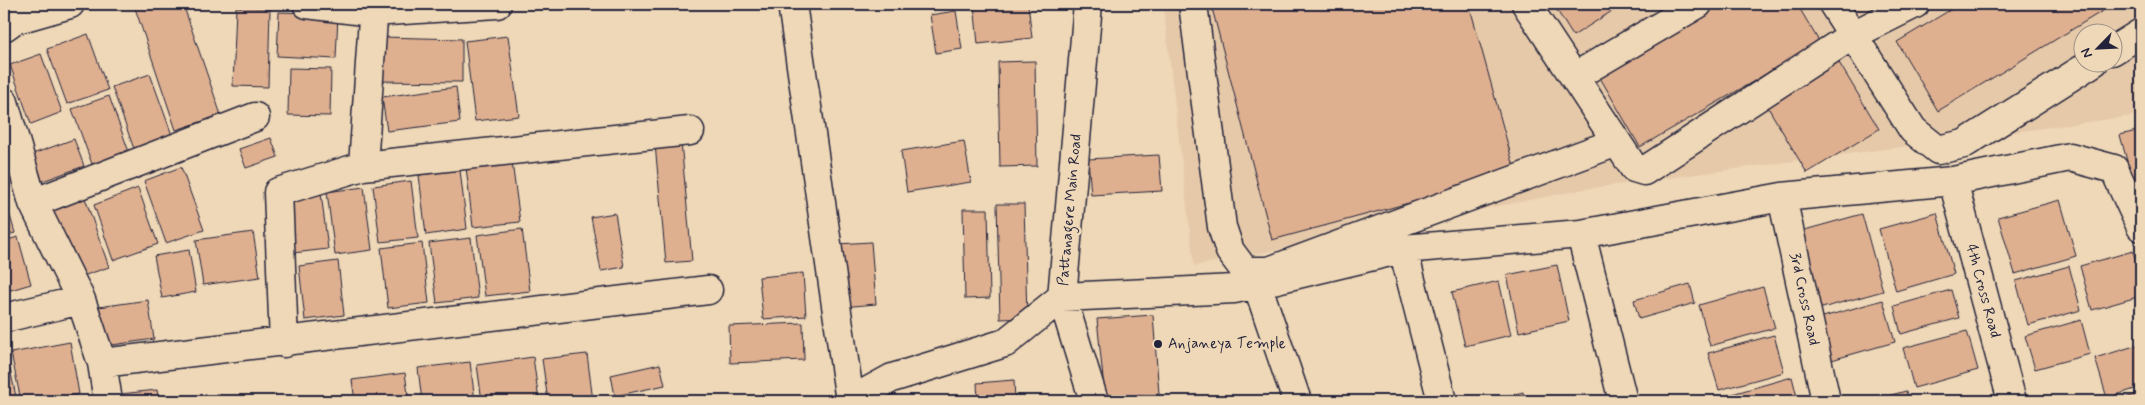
<svg xmlns="http://www.w3.org/2000/svg" width="2145" height="405" font-family="Mynerve,sans-serif">
  <rect width="100%" height="100%" fill="#efd8b7"/>
  <filter id="ink" filterUnits="userSpaceOnUse"><feTurbulence type="fractalNoise" baseFrequency=".02" numOctaves="2"/><feDisplacementMap in="SourceGraphic" scale="10" xChannelSelector="R" yChannelSelector="G"/><feConvolveMatrix kernelMatrix="1 2 1 2 8 2 1 2 1" color-interpolation-filters="sRGB"/></filter>
  <g filter="url(#ink)">
    <path fill="#e6c9a9" fill-rule="evenodd" d="M1163,4h978v111l-556,74 -391,77zM2082,32h30v30h-30z"/>
    <path fill="#dfb090" stroke="#22223b" d="M139,4h44l38,111 -45,15 -42,-125z
      M974,4h54l4,34 -54,6z
      M1211,4h258l47,170 -244,66z
      M1553,4h70l-50,32z
      M1708,4h89l23,39 -180,104 -45,-78z
      M1960,4h154l-176,107 -41,-69z
      M236,7l34,1 -2,79 -35,-1z
      M956,11l6,38 -26,4 -6,-38z
      M279,12l59,2 -2,45 -59,-3z
      M88,34l20,56 -41,14 -20,-55z
      M508,36l11,80 -44,5 -10,-80z
      M380,37l82,2v43l-83,-1z
      M41,54l21,58 -31,12 -21,-59z
      M1835,56l44,73 -72,44 -44,-74z
      M1035,61l2,105 -37,1 -2,-105z
      M289,68l42,1 -1,47 -42,-1z
      M150,74l22,61 -38,14 -22,-62z
      M456,87l4,35 -73,9 -5,-34z
      M109,96l20,56 -37,12 -20,-55z
      M2141,130v82l-21,-77z
      M271,138l7,19 -32,11 -7,-19z
      M74,139l10,27 -44,16 -10,-27z
      M964,141l7,41 -64,10 -6,-41z
      M681,142l11,119 -26,2 -11,-119z
      M1159,155l3,36 -71,4 -3,-36z
      M512,162l8,60 -47,5 -7,-60z
      M181,167l23,63 -38,13 -22,-62z
      M460,170l7,59 -41,6 -7,-60z
      M411,181l7,57 -38,4 -7,-56z
      M364,187l8,63 -37,5 -8,-63z
      M138,188l20,56 -45,16 -19,-55z
      M321,193l7,56 -35,4 -8,-56z
      M4,195l11,38 -11,3z
      M85,198l24,69 -35,12 -24,-68z
      M2060,200l16,56 -61,18 -17,-57z
      M997,204h27l3,114 -27,1z
      M963,209h25l2,89 -25,1z
      M615,213l9,54 -23,4 -10,-54z
      M1937,213l17,61 -58,17 -17,-62z
      M1862,214l21,77 -68,19 -21,-77z
      M522,229l8,62 -45,5 -8,-61z
      M253,232l7,45 -57,8 -7,-45z
      M18,237l13,47 -27,8v-51z
      M471,238l7,60 -41,5 -8,-60z
      M871,242l5,62 -34,3 -5,-63z
      M422,243l7,60 -41,5 -7,-60z
      M189,250l7,42 -34,6 -8,-42z
      M2133,251l8,30v15l-49,14 -12,-44z
      M338,261l6,54 -39,5 -6,-54z
      M1557,265l12,56 -50,11 -12,-57z
      M2069,266l12,44 -53,15 -12,-44z
      M803,273l3,43 -43,3 -4,-42z
      M1499,281l12,54 -46,11 -13,-54z
      M1690,284l5,19 -56,16 -5,-19z
      M1763,287l12,41 -65,18 -11,-41z
      M1951,290l8,28 -58,16 -7,-28z
      M148,300l6,39 -56,8 -6,-39z
      M1883,300l12,42 -67,19 -12,-42z
      M1153,315l6,79 -54,4 -8,-79z
      M2081,320l9,34 -55,15 -10,-33z
      M803,323l1,37 -74,3 -1,-37z
      M1967,331l11,39 -64,18 -11,-40z
      M1774,335l10,37 -65,18 -11,-37z
      M70,342l9,52 -39,7h-19l-10,-48z
      M2141,344v43l-34,11 -12,-40z
      M587,354l6,47h-45l-6,-42z
      M533,357l6,44h-57l-5,-36z
      M470,362l5,39h-53l-4,-33z
      M660,364l5,21 -50,11 -4,-21z
      M4,369h6l7,32h-13z
      M405,373l4,28h-54l-3,-21z
      M1792,377l6,24h-79l-1,-3z
      M1014,380l1,21h-37l-1,-18z
      M157,390l2,11h-47l-1,-6z
      M1906,391l3,10h-40z
      M1523,392l2,9h-36z
      M2141,393v8h-26z
      M345,398v3h-25z"/>
    <g fill="none" stroke-linecap="round" stroke-linejoin="round">
      <g stroke="#22223b" stroke-width="31">
        <path id="minor" d="M307,4l65,8 125,-8
          M792,4l58,397
          M1193,4l29,223 8,24 15,20h24l348,-129
          M1526,4l108,164 10,3 209,-136 62,-31
          M1833,4l80,126 25,20 26,-6 130,-82
          M4,27l10,-7 56,-16
          M2112,51l29,-18
          M1574,77l124,-73
          M4,102l29,101 48,97 21,63 6,38
          M363,166l327,-35
          M1953,181l59,220
          M1782,197l44,204
          M33,203l222,-86
          M1581,234l42,167
          M1403,249l39,152
          M1257,284l40,117
          M4,318l77,-18
          M284,343l-6,-151 85,-26 11,-162
          M102,363l606,-73
          M850,401l42,-23 113,-35 57,-46 26,-293
          M1094,401l-32,-104 173,-8 168,-40 178,-15 201,-37 171,-16 117,-24 44,12 27,58"/>
      </g>
      <use href="#minor" stroke="#efd8b7" stroke-width="28"/>
    </g>
  </g>
  <circle fill="#22223b" stroke="#efd8b7" stroke-width="2" cx="1158" cy="344" r="5"/>
  <g text-anchor="middle" dominant-baseline="central" stroke-width="5" stroke-linejoin="round" paint-order="stroke">
    <g font-size="15" fill="#22223b" stroke="#efd8b7">
      <text transform="translate(1070 210) rotate(-85)">Pattanagere Main Road</text>
      <text transform="translate(1983 291) rotate(75)">4th Cross Road</text>
      <text transform="translate(1804 299) rotate(78)">3rd Cross Road</text>
    </g>
    <g font-size="15" fill="#22223b" stroke="#efd8b7" text-anchor="start">
      <text x="1168" y="344">Anjaneya Temple</text>
    </g>
  </g>
  <rect width="2145" height="405" fill="none" stroke="#efd8b7" stroke-width="20"/>
  <rect x="10" y="10" width="2125" height="385" fill="none" stroke="#22223b" stroke-width="2" filter="url(#ink)"/>
  <g transform="translate(2098 48) rotate(246)"><circle r="24" fill="#efd8b7" stroke="#9d8f85"/>
  <path d="M0-4L9 19L0 12L-9 19Z" fill="#22223b"/>
  <text y="-8" font-size="14" font-weight="bold" text-anchor="middle" fill="#22223b">N</text>
  </g>
</svg>
